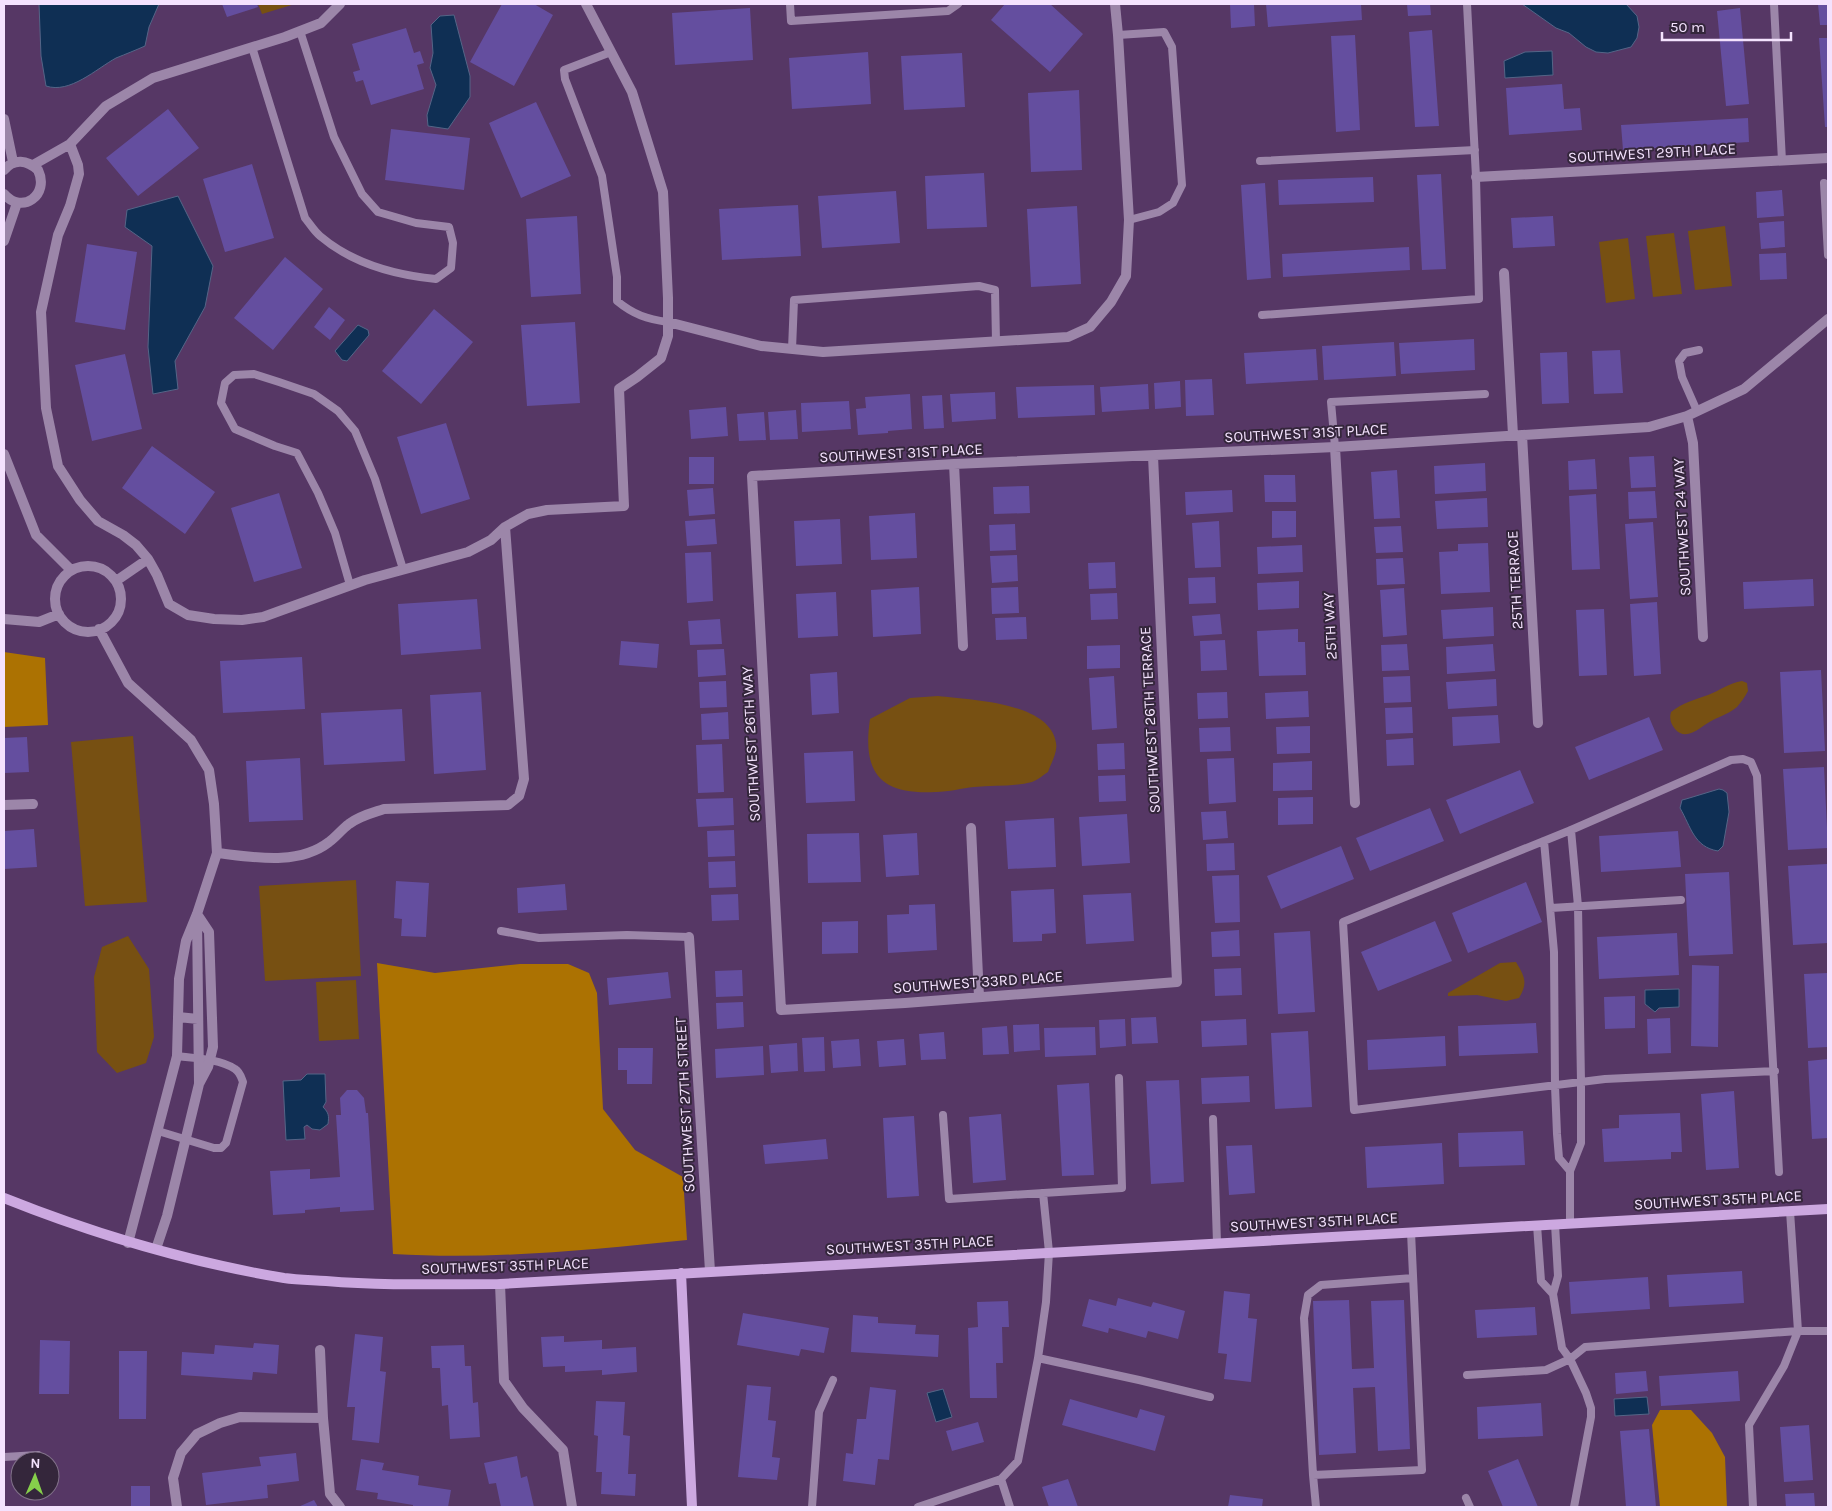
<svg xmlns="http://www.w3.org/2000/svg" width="1832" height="1511" font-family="Karla,sans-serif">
  <rect width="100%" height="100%" fill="#563765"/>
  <path fill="#775012" d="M258,4h37l-33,10z
    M1725,226l7,60 -37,4 -7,-59z
    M1674,233l8,61 -29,3 -7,-61z
    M1628,238l7,61 -29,4 -7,-61z
    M1742,681l5,2 1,8c-3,6 -7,11 -11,16 -7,6 -16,9 -24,13 -11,5 -26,23 -38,9 -4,-5 -6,-10 -4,-17 11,-9 23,-12 37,-17 11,-4 21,-12 34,-14z
    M938,696c33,4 112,6 118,47 2,9 -5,20 -8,29 -5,3 -10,8 -16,10 -19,5 -39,3 -58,5 -12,1 -25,5 -38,5 -56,3 -74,-19 -66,-73l40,-21z
    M133,736l14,166 -62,4 -14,-164z
    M356,880l5,96 -96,5 -6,-95z
    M128,936l21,33 5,68 -8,26 -29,10 -20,-21 -3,-75 8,-30z
    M1516,962c9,15 12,21 3,36l-13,3 -29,-6 -29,1v-3l52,-30z
    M356,980l3,59 -40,2 -3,-59z"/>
  <path fill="#ac7202" d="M4,652l41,6 3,67 -44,2z
    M377,963l58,10 85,-9h48l21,9 8,20 6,116 32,41 48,27 4,63c-98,10 -195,20 -294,14z
    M1660,1410h31l21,23 13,24 2,50h-67l-8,-82z"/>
  <path fill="#0f2f54" stroke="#546587" d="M39,4h120l-10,23 -4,19c-9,4 -19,8 -29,12 -20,11 -46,36 -70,28l-5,-30z
    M1522,4h104l11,12 2,11 -2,11 -6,9 -23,6 -12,-1 -10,-5 -17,-14 -13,-5z
    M454,15l16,61v21l-22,32 -20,-3 -1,-11 9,-30 -6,-17 3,-15 -2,-28 9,-9z
    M1552,51l1,24 -48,3 -1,-17 21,-9z
    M178,196l35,70 -8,41 -30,54 3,28 -25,5 -5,-47 4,-101 -27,-19 2,-17z
    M358,325l10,5 1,5 -22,26 -5,-1 -7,-9z
    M1719,789l4,1 4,3 2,19 -6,34 -5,5c-24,-4 -27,-24 -38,-43l2,-8 4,-1z
    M1679,989v18l-20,1 -4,4 -10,-8v-14z
    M307,1074h18l1,28 -3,5c6,6 6,9 5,17l-8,6 -8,-1 -5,-4 -3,2 1,12 -19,1 -3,-59 18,-1z
    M943,1389l9,28 -16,5 -9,-29z
    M1647,1397l2,17 -34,2 -1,-17z"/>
  <path fill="#644e9f" d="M222,4h35l1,3 -31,10z
    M502,4h32l19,11 -39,71 -44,-24z
    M1005,4h45l33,30 -33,38 -59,-52z
    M1230,4h24l1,22 -24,2z
    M1266,4h95l1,16 -94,7z
    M1407,4h23l1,11 -23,1z
    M1818,4h10v21h-8z
    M750,8l3,52 -78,5 -3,-52z
    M1740,8l9,96 -23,2 -9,-95z
    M406,28l8,25 6,-2 4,12 -7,2 7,24 -53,16 -8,-25 -7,2 -3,-10 7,-2 -8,-26z
    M1432,30l7,96 -24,1 -6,-95z
    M1355,35l5,95 -24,2 -5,-96z
    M1819,38h9v89h-3z
    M868,52l3,52 -79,5 -3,-51z
    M962,53l3,54 -61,3 -3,-54z
    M1562,84l2,25 16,-1 2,22 -73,5 -3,-47z
    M1079,90l3,80 -51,2 -3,-79z
    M536,102l35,74 -50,22 -32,-75z
    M168,109l31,39 -61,48 -32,-38z
    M1748,118l1,24 -126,8 -2,-25z
    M391,129l79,9 -6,52 -79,-10z
    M252,164l22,74 -49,14 -22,-73z
    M984,173l3,54 -60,2 -2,-53z
    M1441,174l5,95 -24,1 -5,-95z
    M1373,177l1,25 -95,3 -1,-25z
    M1265,183l6,95 -24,2 -6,-95z
    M1782,190l2,26 -27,2 -1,-26z
    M896,191l4,52 -78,5 -4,-52z
    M798,205l3,51 -79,4 -3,-51z
    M1077,206l4,78 -50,3 -4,-78z
    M577,216l4,78 -50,3 -5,-78z
    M1553,216l2,30 -42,2 -2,-30z
    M1784,221l1,26 -24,2 -2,-26z
    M87,244l50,8 -12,78 -50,-8z
    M1409,247l1,23 -127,7 -1,-23z
    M1786,253l1,26 -27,1 -1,-26z
    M285,257l38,32 -50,61 -39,-32z
    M329,307l16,13 -15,20 -16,-13z
    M434,309l39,33 -52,62 -39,-33z
    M575,322l5,81 -53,3 -6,-81z
    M1474,339l1,31 -74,4 -2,-31z
    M1394,342l2,34 -72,4 -2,-34z
    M1316,349l2,31 -72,4 -2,-31z
    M1620,350l3,43 -29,1 -2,-43z
    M1567,352l2,51 -27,1 -2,-51z
    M125,354l17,75 -50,12 -17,-76z
    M1212,379l2,36 -28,1 -1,-36z
    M1180,381l1,26 -26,2 -1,-26z
    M1148,384l1,25 -47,3 -2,-25z
    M1094,385l1,30 -77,3 -2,-31z
    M995,392l1,27 -44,3 -2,-28z
    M910,394l2,35 -24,2v2l-30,2 -2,-26 10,-1 -1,-11z
    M942,395l2,33 -20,1 -2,-33z
    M849,401l2,28 -49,3 -1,-29z
    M726,407l2,29 -37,3 -2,-29z
    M796,410l2,29 -28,1 -2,-28z
    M764,412l2,28 -27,1 -2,-27z
    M446,423l24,76 -49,15 -24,-77z
    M152,446l63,46 -30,42 -63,-46z
    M1654,456l2,31 -25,1 -2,-31z
    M689,457h25v27h-25z
    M1595,459l2,30 -28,1 -1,-29z
    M1485,463l1,28 -51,3 -1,-28z
    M1397,470l3,48 -26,1 -3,-47z
    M1264,475h31l1,27h-31z
    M1029,486l1,27 -36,1 -1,-27z
    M713,488l2,26 -26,2 -2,-26z
    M1232,490l1,22 -47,3 -1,-23z
    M1655,491l2,27 -28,1 -1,-27z
    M279,493l23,75 -48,14 -23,-74z
    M1596,494l4,75 -28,1 -3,-74z
    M1487,498l1,29 -51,2 -2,-28z
    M1272,511h24v26l-24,1z
    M915,513l2,45 -46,2 -2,-44z
    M715,519l2,25 -30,2 -2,-25z
    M840,519l2,45 -46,2 -2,-45z
    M1219,521l2,46 -26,1 -3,-45z
    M1653,522l5,75 -28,2 -5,-75z
    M1015,524l1,26 -26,1 -1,-26z
    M1401,526l2,26 -27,1 -2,-26z
    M1488,543l2,49 -49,2 -2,-42 19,-1v-7z
    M1302,545l1,27 -45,2 -1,-27z
    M711,552l2,49 -26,2 -2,-50z
    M1017,555l1,26 -26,2 -2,-27z
    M1403,558l2,26 -28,1 -1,-26z
    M1115,562l1,26 -27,1 -1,-26z
    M1215,577l1,26 -27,1 -1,-26z
    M1813,579l1,27 -70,3 -1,-27z
    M1299,581v27l-41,2 -1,-27z
    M919,587l2,47 -48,3 -2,-47z
    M1018,587l1,26 -27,1 -1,-26z
    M1404,588l3,47 -24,2 -3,-47z
    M836,592l2,44 -40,2 -2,-44z
    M1117,593l1,26 -27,1 -1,-26z
    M477,599l4,50 -80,6 -3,-51z
    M1657,602l4,72 -27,2 -4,-72z
    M1493,607l1,29 -51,3 -2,-29z
    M1604,609l3,66 -28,1 -3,-66z
    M1220,614l2,20 -28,2 -2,-20z
    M1026,617l1,22 -31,1 -1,-22z
    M720,619l2,25 -32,1 -2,-24z
    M1298,629v13h7l1,33 -47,1 -2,-45z
    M1225,640l2,30 -26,1 -1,-30z
    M621,641l38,3 -2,24 -38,-3z
    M1407,644l2,26 -27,1 -1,-26z
    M1493,644l2,27 -48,3 -1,-27z
    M1120,645v23l-33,1v-23z
    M724,649l2,26 -28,2 -1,-27z
    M302,657l3,52 -82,4 -3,-52z
    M1821,670l4,81 -41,2 -4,-81z
    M837,672l2,41 -27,2 -2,-41z
    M1114,676l3,52 -25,2 -3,-52z
    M1410,676l1,26 -27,1 -1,-26z
    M1496,679l1,27 -49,3 -2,-27z
    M726,681l1,26 -27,1 -1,-26z
    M1308,691l1,26 -43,2 -1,-26z
    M481,692l5,78 -52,4 -4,-79z
    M1227,692l1,26 -30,1 -1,-26z
    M1412,707l1,26 -27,1 -1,-26z
    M402,709l3,52 -81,4 -3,-52z
    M728,712l1,27 -27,1 -1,-26z
    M1498,715l2,28 -47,3 -1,-29z
    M1649,717l14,33 -74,30 -14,-33z
    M1310,726v27l-33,1 -1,-27z
    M1230,727l1,24 -31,1 -1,-24z
    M27,737l2,35 -25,1v-35z
    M1413,738l1,27 -27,1 -1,-26z
    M1124,743l1,26 -27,1 -1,-26z
    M722,744l2,48 -26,1 -2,-48z
    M853,751l2,50 -49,2 -2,-50z
    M300,758l3,62 -54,2 -3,-61z
    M1234,758l2,44 -27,2 -2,-45z
    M1312,761v29l-39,1v-28z
    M1824,767l4,81 -40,2 -5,-81z
    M1520,770l14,33 -74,31 -14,-34z
    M1125,775l1,26 -27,1 -1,-26z
    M1313,797v27l-35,1v-27z
    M733,798l1,27 -36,2 -2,-28z
    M1430,808l14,33 -74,30 -14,-33z
    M1226,811l2,27 -25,2 -2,-28z
    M1127,814l3,49 -48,3 -3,-49z
    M1054,818l2,49 -48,2 -3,-48z
    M34,829l3,38 -33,2v-38z
    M734,830l1,26 -27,1 -1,-26z
    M1678,831l3,36 -80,5 -2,-36z
    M859,833l2,49 -53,1 -1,-49z
    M917,833l2,42 -33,2 -3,-42z
    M1234,843l1,27 -28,1 -1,-27z
    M1341,846l13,33 -73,30 -14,-33z
    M735,861l1,26 -27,1 -1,-26z
    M1827,864l1,79 -35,2 -5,-79z
    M1729,872l4,82 -44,2 -4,-82z
    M1239,875l1,47 -25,1 -3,-47z
    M396,881l33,2 -3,54 -25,-1 1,-17 -8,-1z
    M1526,882l16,40 -74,31 -16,-40z
    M565,884l2,26 -49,3 -1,-25z
    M1054,889l2,44 -14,1v7l-29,1 -2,-51z
    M1131,893l3,48 -48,3 -3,-49z
    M738,894l1,26 -27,1 -1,-26z
    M935,904l2,46 -49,3 -1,-38 22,-1v-9z
    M858,921v32l-36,1v-32z
    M1435,921l17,40 -74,30 -17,-39z
    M1239,930l1,26 -28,1 -1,-25z
    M1310,931l5,81 -37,2 -4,-81z
    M1677,933l2,42 -80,4 -2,-42z
    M1692,965l27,1 -1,81 -27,-1z
    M1241,968l1,27 -27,1 -1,-27z
    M742,970l1,26 -27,1 -1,-26z
    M668,972l3,26 -62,7 -2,-27z
    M1828,973v74l-20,1 -4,-74z
    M1635,996v32l-30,1 -1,-32z
    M743,1002l1,25 -27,2 -1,-26z
    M1156,1017l2,26 -26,1 -1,-26z
    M1670,1018l1,35 -23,1 -1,-35z
    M1125,1019l1,27 -26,2 -1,-28z
    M1246,1019l1,26 -45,2 -1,-26z
    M1536,1023l2,30 -79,3 -1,-30z
    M1039,1024l1,26 -26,2 -1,-27z
    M1007,1026l2,28 -26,1 -1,-27z
    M1095,1027l1,28 -51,2 -1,-29z
    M1308,1031l4,76 -37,2 -4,-76z
    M944,1032l2,27 -25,1 -2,-26z
    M1445,1036l1,30 -78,4 -1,-30z
    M824,1037l1,34 -21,1 -2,-34z
    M859,1039l2,27 -28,2 -2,-27z
    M904,1039l2,26 -27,2 -2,-26z
    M797,1043l1,28 -27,2 -2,-28z
    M763,1046l1,29 -48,3 -1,-29z
    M618,1048h35l-1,36h-25v-14h-9z
    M1828,1059v79l-16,1 -4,-78z
    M1249,1076l1,26 -48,2 -1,-26z
    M1179,1080l5,102 -33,2 -5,-103z
    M1089,1083l5,92 -32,1 -5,-91z
    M347,1090h10l7,8 2,15h2l6,97 -34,2v-5l-35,3v3l-32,2 -3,-44 40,-2v10l30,-2 -4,-62h5l-1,-17z
    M1734,1091l5,77 -33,2 -5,-76z
    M1680,1113l2,39h-11v7l-67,3 -2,-33 17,-1v-13z
    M1001,1114l5,66 -33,3 -4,-66z
    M914,1116l5,80 -32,2 -4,-80z
    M1523,1131l2,34 -66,2 -1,-34z
    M826,1139l2,20 -63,5 -2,-19z
    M1442,1143l2,41 -77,4 -2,-41z
    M1252,1145l3,48 -26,2 -3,-49z
    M1742,1271l2,32 -75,4 -2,-32z
    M1648,1277l2,32 -79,5 -2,-32z
    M1224,1291l26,3 -2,24 9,1 -6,63 -27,-3 3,-25 -9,-1z
    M1118,1298l33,9 2,-5 32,9 -7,28 -30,-8 -2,7 -37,-10 -1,5 -26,-7 7,-27 27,7z
    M1349,1300l3,69 22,-1 -3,-67 33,-1 6,149 -32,2 -3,-64 -22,1 3,65 -37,2 -6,-154z
    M1008,1301l1,26h-7l1,36h-7l1,35h-27l-2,-70 10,-1 -1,-25z
    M1535,1307l2,28 -60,3 -2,-28z
    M743,1313l86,15 -5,25 -23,-4 -2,7 -62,-11z
    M853,1315l25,2v6l38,2 -1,9 24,1 -1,22 -87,-5z
    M355,1334l28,3 -3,34 6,1 -7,71 -27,-3 3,-33h-8z
    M564,1336v6l38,-2v9l34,-2 1,25 -35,3v-5l-37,2v-6l-22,1 -2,-30z
    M40,1340l30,1 -1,53h-30z
    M254,1343l25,2 -2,29 -24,-2 -1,8 -71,-5 1,-23 32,2 1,-9 38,3z
    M464,1345l1,21h6l2,37 5,-1 2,35 -30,2 -2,-34 -6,1 -2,-38h-8l-1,-22z
    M119,1351h28l-1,68h-27z
    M1646,1371l2,20 -32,3 -1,-21z
    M1738,1371l2,30 -79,5 -2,-30z
    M747,1385l24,2 -3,33 8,1 -4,36 8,1 -3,22 -39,-3z
    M870,1387l26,3 -7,70 -11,-1 -3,26 -32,-4 3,-28 7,1 4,-35h9z
    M1070,1399l67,19 3,-9 25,7 -10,35 -93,-26z
    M596,1401l29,1 -2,33 7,1 -2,38h8l-1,22 -34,-2 1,-22h-6l2,-36 -4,-1z
    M1541,1403l2,33 -65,3 -1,-32z
    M978,1422l6,20 -32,9 -6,-20z
    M1809,1425l4,55 -29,2 -4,-55z
    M1649,1429l7,78h-30l-6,-76z
    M296,1453l3,28 -32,4 1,13 -62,7 -4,-32 59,-7 -2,-9z
    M517,1456l4,22 6,-2 7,31h-33l-5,-24 -7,1 -5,-21z
    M361,1459l23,4 -2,7 37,6 -1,9 33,5 -3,17h-35v-2l-36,-6 1,-6 -22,-3z
    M1518,1459l20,48h-35l-15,-36z
    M1068,1479l10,28h-29l-7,-20z
    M131,1486h19v21h-19z
    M1814,1493l1,14h-29l-1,-13z
    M1230,1495l33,4 -1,8h-34z
    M314,1500l4,7h-20z"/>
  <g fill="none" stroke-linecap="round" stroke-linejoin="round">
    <path stroke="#9c86a9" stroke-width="8" d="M790,4l1,17 157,-10 10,-7
      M1774,4l8,157
      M1118,35l46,-3 8,15 10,138 -9,18 -14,9 -30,8
      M252,47l53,171c5,6 9,13 15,18 33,28 74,39 116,43l15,-11 2,-25 -4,-16 -33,-4 -38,-11 -16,-18 -28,-57 -34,-106
      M611,52l-47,18 1,9 37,97 15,101v24c17,14 30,18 51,21
      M1260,161l215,-11
      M1824,183l4,72
      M1262,315l217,-16 -3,-122 -9,-173
      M792,349l2,-49 185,-14 16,4 1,52
      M1697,411l-15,-34 -3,-16 6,-8 14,-3
      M1335,447l-4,-45 154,-8
      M350,585l-15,-52 -17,-40 -21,-40 -22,-7 -40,-17 -14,-26 4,-20 9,-8 20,-1 25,8 35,12 24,17 17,20 20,48 28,90
      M1544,841l10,111 1,134 2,48 2,24 11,13
      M1551,908l130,-8
      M501,931l38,7 88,-3 62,2
      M1775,1071l-170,8 -251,31 -11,-188 228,-92 160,-70 12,-1 8,3 6,14 22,396
      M943,1115l6,84 173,-11 -3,-110
      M1213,1119l4,124
      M158,1131l56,17h7l5,-5 17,-61c-2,-5 -3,-10 -8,-13 -15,-10 -41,-11 -58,-13
      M1570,1223v-52l11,-28v-61l-3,-176 -7,-76
      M1555,1224l3,52 -5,18 9,54 8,11 16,34 5,15v9l-17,90
      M1537,1225l4,56 12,13
      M1411,1232l11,238 -109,5 -9,-157 4,-23 13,-10 92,-7
      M1038,1358l101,22 71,17
      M1467,1375l79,-5 24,-11 15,-12 213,-16h30
      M4,1457l34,-2
      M1313,1475l3,32
      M1001,1479l9,28
      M1466,1498l4,9
      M812,1507l7,-95 14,-32
      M918,1507l83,-28 17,-18 20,-103 8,-56 3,-50 -6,-59
      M1753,1507l-4,-82 35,-59 14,-35 -8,-120"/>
    <path stroke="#9c86a9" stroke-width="10" d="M340,4l-19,19 -36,14 -132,41 -47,28 -36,38 8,21 1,9 -9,32 -12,29 -17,77 5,96 12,58 22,34 18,21 25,14 13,10 12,14 9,16 12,29 19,11 26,4 28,1 21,-3 102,-37 103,-28 23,-12 14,-13 23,-13 19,-4 77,-4 -5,-117 18,-12 24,-19 7,-22v-38l-5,-106 -31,-100 -46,-88
      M4,119l9,43
      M33,165l37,-21
      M4,170c10,-12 23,-10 34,0 12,25 -16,45 -34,24
      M1476,177l352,-19
      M4,241l13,-38
      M1504,273l9,162
      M668,322l93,24 62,6 245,-15 22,-10 21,-25 15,-26 3,-56 -11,-185 -3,-31
      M1687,416l6,27 10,194
      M1522,435l16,288
      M1335,447l20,356
      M4,454l32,81 35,35
      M1153,456l24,526 -272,21 -124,7 -29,-534 202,-12 381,-17 314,-20 38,-11 57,-27 84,-70
      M954,464l9,182
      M55 599a33 33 0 1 1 66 0a33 33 0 1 1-66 0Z
      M116,581l32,-22
      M4,619l35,3 20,-8
      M99,629l29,54 63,57 18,30 5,34 3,49 -20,61 -11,27 -7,38 -2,77 -49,187
      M4,805l29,-1
      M971,828l8,169
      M217,853c36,4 81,13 112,-11 7,-5 13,-13 20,-18 10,-8 23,-11 35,-15l124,-4 11,-9 5,-17 -19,-252
      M197,917l2,166
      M689,937l21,334
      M178,1017l20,2
      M156,1249l11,-33 32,-132 9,-17 5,-20 -4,-115 -12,-18
      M500,1284l4,97 19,27 40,42 9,57
      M320,1350l3,68 7,76 10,13
      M177,1507l-4,-29 8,-25 16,-19 23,-11 20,-6 83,1"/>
    <path stroke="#cca8e0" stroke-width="10" d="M4,1198c90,36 184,64 280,80 14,2 28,2 42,3 58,5 116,3 174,3l1328,-75
      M681,1273l11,234"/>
  </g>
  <g text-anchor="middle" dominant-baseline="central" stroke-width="4" stroke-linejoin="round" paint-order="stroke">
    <g font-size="15" fill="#f4e2fe" stroke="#34263b">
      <text transform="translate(1652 153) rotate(-3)">SOUTHWEST 29TH PLACE</text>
      <text transform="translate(1306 433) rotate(-3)">SOUTHWEST 31ST PLACE</text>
      <text transform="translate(901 453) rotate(-3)">SOUTHWEST 31ST PLACE</text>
      <text transform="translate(1682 527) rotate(-93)">SOUTHWEST 24 WAY</text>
      <text transform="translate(1515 580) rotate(-93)">25TH TERRACE</text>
      <text transform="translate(1330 626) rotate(-93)">25TH WAY</text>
      <text transform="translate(1150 720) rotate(-93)">SOUTHWEST 26TH TERRACE</text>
      <text transform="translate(751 744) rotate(-93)">SOUTHWEST 26TH WAY</text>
      <text transform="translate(978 982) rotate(-4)">SOUTHWEST 33RD PLACE</text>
      <text transform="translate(685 1105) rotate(-93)">SOUTHWEST 27TH STREET</text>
      <text transform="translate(1718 1200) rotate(-3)">SOUTHWEST 35TH PLACE</text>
      <text transform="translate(1314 1222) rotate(-3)">SOUTHWEST 35TH PLACE</text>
      <text transform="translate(910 1245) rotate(-3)">SOUTHWEST 35TH PLACE</text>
      <text transform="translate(505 1266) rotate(-2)">SOUTHWEST 35TH PLACE</text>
    </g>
  </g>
  <rect width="1832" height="1511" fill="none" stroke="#f4e2fe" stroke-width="10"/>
  <g transform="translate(35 1476) rotate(2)"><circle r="24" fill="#34263b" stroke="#817189"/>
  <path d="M0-4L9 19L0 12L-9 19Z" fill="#86cf4b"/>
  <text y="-8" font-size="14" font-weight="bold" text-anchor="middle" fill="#f4e2fe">N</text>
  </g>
  <path d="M1662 32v8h129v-8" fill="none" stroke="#f4e2fe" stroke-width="2.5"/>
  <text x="1670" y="32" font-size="15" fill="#f4e2fe" stroke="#34263b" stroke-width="4" paint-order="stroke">50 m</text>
</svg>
